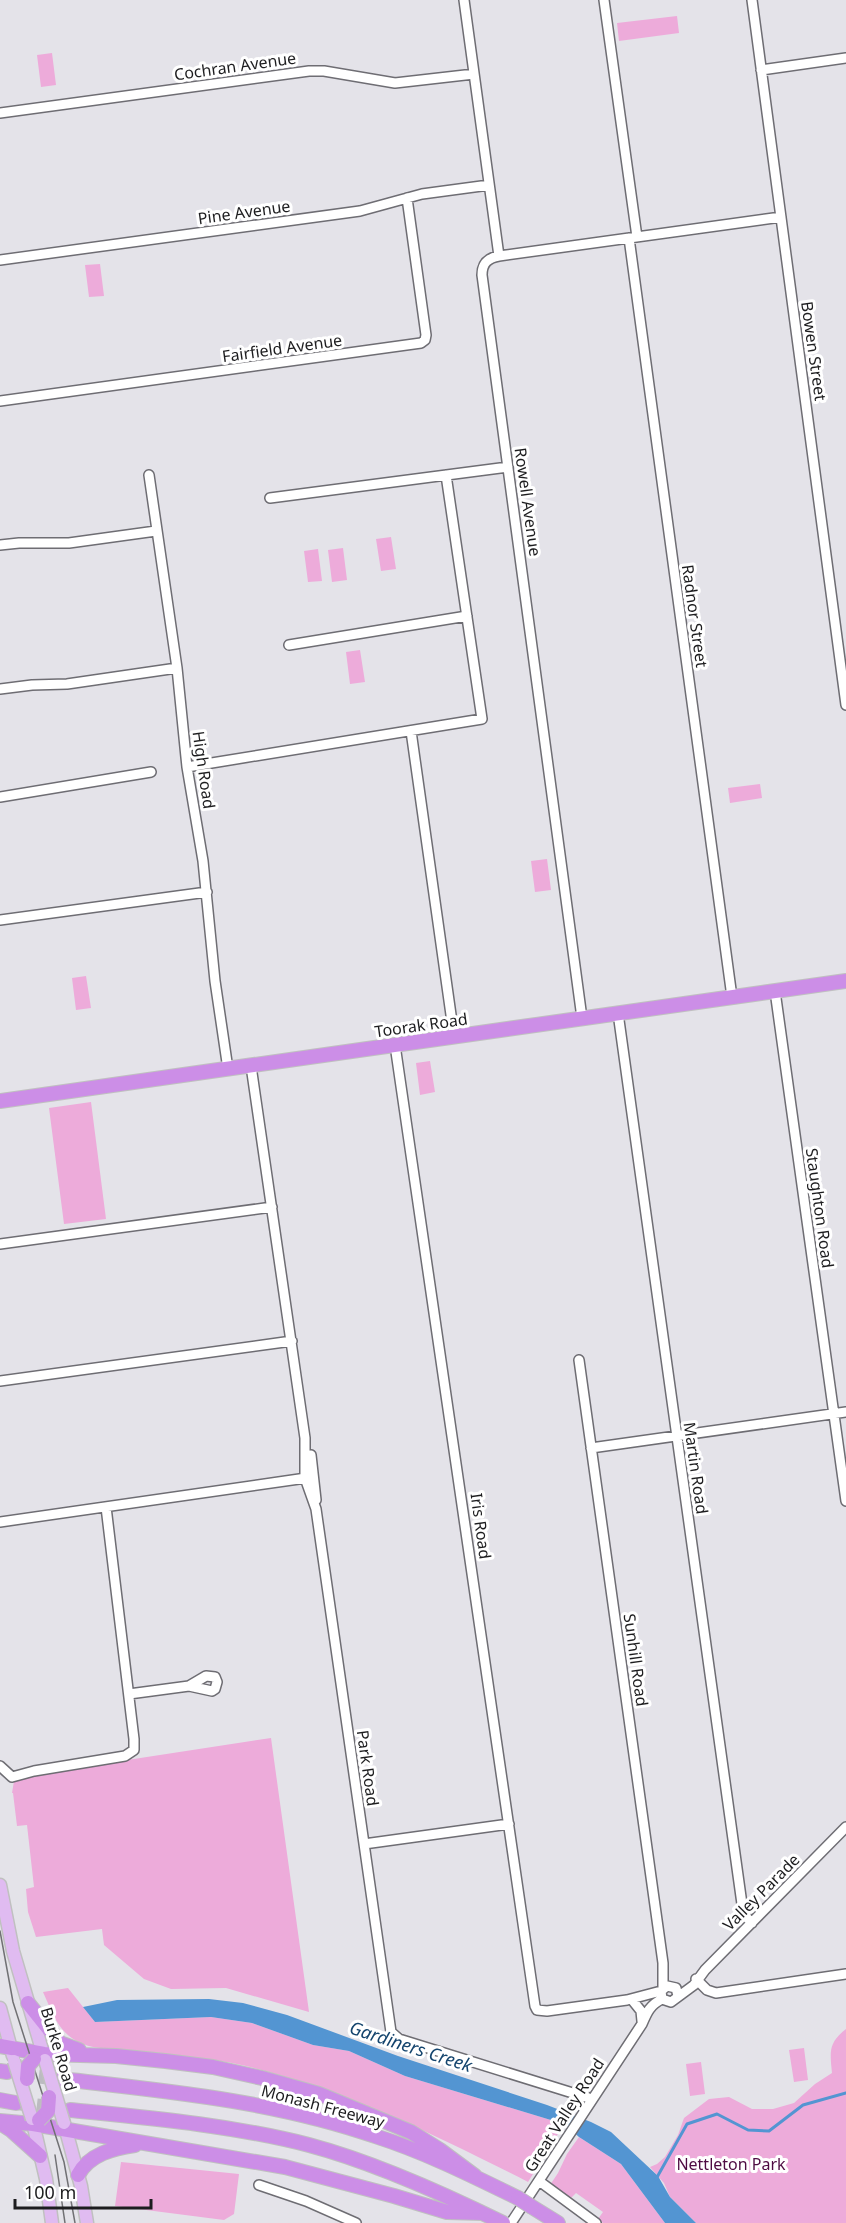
<svg xmlns="http://www.w3.org/2000/svg" width="846" height="2223" font-family="'Noto Sans',sans-serif">
  <rect width="100%" height="100%" fill="#e4e3e9"/>
  <path fill="#edabda" d="M677,16l2,17 -60,8 -2,-18z
    M52,53l4,32 -15,2 -4,-32z
    M100,264l4,32 -15,1 -4,-32z
    M391,537l5,32 -15,2 -5,-32z
    M343,548l4,32 -15,2 -4,-32z
    M318,549l4,32 -14,1 -4,-31z
    M360,650l5,32 -15,2 -4,-32z
    M760,784l2,14 -32,5 -2,-15z
    M547,859l4,31 -16,2 -4,-31z
    M86,976l5,32 -15,2 -4,-32z
    M430,1061l5,31 -15,3 -4,-32z
    M91,1102l15,117 -42,5 -15,-116z
    M271,1738l38,274 -83,-24 -55,1 -27,-10 -40,-34 -2,-16 -66,8 -8,-25 -2,-23 8,-2 -7,-62 -10,1 -4,-33h-1l2,-12 9,-5z
    M68,1988l27,34 116,-5 41,6 61,22 36,6 56,25 159,48 -36,58c-86,-44 -188,-94 -282,-116 -40,-10 -82,-10 -122,-16 -13,-1 -28,-1 -41,-6 -24,-9 -30,-30 -40,-52z
    M846,2029v194h-150l-26,-26 -6,-14 -14,-16 7,-3 8,-7 13,-22 6,-17 25,-19 20,-2 23,12h21l21,-6 21,-19 17,-11c-2,-21 -4,-30 14,-44z
    M804,2048l4,32 -14,2 -5,-32z
    M701,2062l4,32 -15,2 -4,-32z
    M579,2137l42,27 44,59h-62l-5,-4 5,-7 -27,-19 -6,6 -20,-14 8,-12 9,-19z
    M121,2162l118,12 -5,40 -10,6 -109,-14z"/>
  <path fill="#5395d2" d="M209,1999l34,4 44,12 111,41 149,49 44,17 20,10 47,44 12,21 26,26h-31l-44,-59 -42,-27 -15,-13 -159,-48 -56,-25 -36,-6 -61,-22 -41,-6 -116,5 -12,-15 34,-7z"/>
  <g fill="none" stroke-linecap="round" stroke-linejoin="round">
    <path stroke="#5395d2" stroke-width="3" d="M656,2179l31,-55 30,-10 31,16 21,1 34,-26 43,-12"/>
    <path stroke="#bcbbc1" stroke-width="14" stroke-dasharray="14 7" stroke-linecap="butt" d="M18,2074l43,5
      M16,2103l43,5"/>
    <g stroke="#6e6d73" stroke-width="12">
      <path id="minor" d="M464,0l35,256c-11,2 -17,7 -17,19l100,743
        M604,0l33,237
        M752,0l94,705
        M761,70l85,-12
        M0,113l309,-42h15l71,12 79,-9
        M629,238l103,759
        M499,256l282,-39
        M0,260l360,-49 62,-17 67,-9
        M0,401l421,-58 4,-3 1,-5 -19,-137
        M149,475l28,193 10,99 16,94 12,120 13,88
        M270,498l238,-31
        M0,545l19,-2h50l87,-12
        M289,645l178,-29
        M0,689l32,-4 35,-1 110,-16
        M411,731l43,305
        M187,767l295,-48 -36,-244
        M0,797l151,-25
        M0,920l207,-28
        M775,991l71,510
        M618,1013l124,891 2,11 8,8
        M395,1045l140,961 2,4 10,1 80,-11 34,-9
        M251,1066l54,372v40l11,31 75,523 8,7 193,60
        M0,1244l272,-37
        M579,1360l84,603v25
        M0,1381l292,-40
        M591,1448l255,-36
        M311,1455l5,45
        M0,1522l313,-45
        M129,1694l60,-8 23,5 3,-2 2,-7 -2,-5 -9,-1 -17,10
        M0,1766l12,11 22,-6 91,-15 9,-6v-11l-28,-232
        M364,1844l145,-20
        M696,1979l11,11 9,3 130,-19
        M678,1996l-2,-8 -9,-2 -6,5 1,8 9,3 23,-17 11,-15 141,-143
        M633,2001l8,10 1,10
        M539,2181l57,42
        M259,2185l47,16 50,22
        M511,2223l131,-199c5,-12 8,-19 20,-25"/>
    </g>
    <g stroke="#c0c0c0" stroke-width="15">
      <path id="major" d="M0,1885l13,66 32,109
        M0,2008l13,48
        M32,2119l14,60 6,44
        M64,2123l17,63 6,37"/>
    </g>
    <g stroke="#c0c0c0" stroke-width="16">
      <path id="highway" d="M0,1101l846,-120
        M28,2003l32,40 19,7
        M0,2046l44,8 72,2 49,5 48,6 49,11 57,16 92,38 29,18 35,26
        M0,2071l7,1
        M61,2079c106,12 213,22 314,57 50,16 96,39 143,62
        M0,2100l16,3
        M70,2110c80,8 161,15 239,35 64,17 135,49 194,78
        M0,2121l33,3 252,43 109,29 53,16 35,1
        M0,2123l11,7 29,26
        M78,2175c11,-21 36,-27 57,-30
        M532,2207l26,16"/>
    </g>
    <use href="#minor" stroke="#fff" stroke-width="9"/>
    <use href="#major" stroke="#e0bbf1" stroke-width="12"/>
    <use href="#highway" stroke="#cc8ee7" stroke-width="14"/>
    <path stroke="#717174" stroke-width="1.5" d="M0,1931l13,71 51,160 11,61
      M55,2155l10,68"/>
    <g stroke="#c0c0c0" stroke-width="15" stroke-linecap="butt">
      <path id="major-bridge" d="M45,2060l19,63
        M14,2061l18,58"/>
    </g>
    <g stroke="#c0c0c0" stroke-width="16" stroke-linecap="butt">
      <path id="highway-bridge" d="M27,2079l1,-13 6,-7
        M39,2120l9,-9 1,-14
        M518,2198l14,9"/>
    </g>
    <use href="#major-bridge" stroke="#e0bbf1" stroke-width="12"/>
    <use href="#highway-bridge" stroke="#cc8ee7" stroke-width="14"/>
  </g>
  <g text-anchor="middle" dominant-baseline="central" stroke-width="6" stroke-linejoin="round" paint-order="stroke">
    <g font-size="16" fill="#1d1d1f" stroke="#fff">
      <text transform="translate(235 66) rotate(-8)">Cochran Avenue</text>
      <text transform="translate(244 212) rotate(-8)">Pine Avenue</text>
      <text transform="translate(282 348) rotate(-8)">Fairfield Avenue</text>
      <text transform="translate(814 351) rotate(82)">Bowen Street</text>
      <text transform="translate(528 502) rotate(82)">Rowell Avenue</text>
      <text transform="translate(695 616) rotate(82)">Radnor Street</text>
      <text transform="translate(204 770) rotate(82)">High Road</text>
      <text transform="translate(421 1025) rotate(-8)">Toorak Road</text>
      <text transform="translate(820 1208) rotate(82)">Staughton Road</text>
      <text transform="translate(696 1468) rotate(82)">Martin Road</text>
      <text transform="translate(481 1526) rotate(82)">Iris Road</text>
      <text transform="translate(636 1660) rotate(82)">Sunhill Road</text>
      <text transform="translate(368 1768) rotate(82)">Park Road</text>
      <text transform="translate(761 1892) rotate(-45)">Valley Parade</text>
      <text transform="translate(59 2049) rotate(73)">Burke Road</text>
      <text transform="translate(323 2106) rotate(15)">Monash Freeway</text>
      <text transform="translate(564 2115) rotate(-57)">Great Valley Road</text>
    </g>
    <g font-size="16" fill="#4e0b42" stroke="#fff">
      <text x="731" y="2164">Nettleton Park</text>
    </g>
    <g font-size="18" font-style="italic" fill="#14446d" stroke="#fff">
      <text transform="translate(411 2046) rotate(18)">Gardiners Creek</text>
    </g>
  </g>
  <path d="M15 2199v9h136v-9" fill="none" stroke="#1d1d1f" stroke-width="3"/>
  <text x="24" y="2199" font-size="18" fill="#1d1d1f" stroke="#ffffff" stroke-width="4.5" paint-order="stroke">100 m</text>
</svg>
